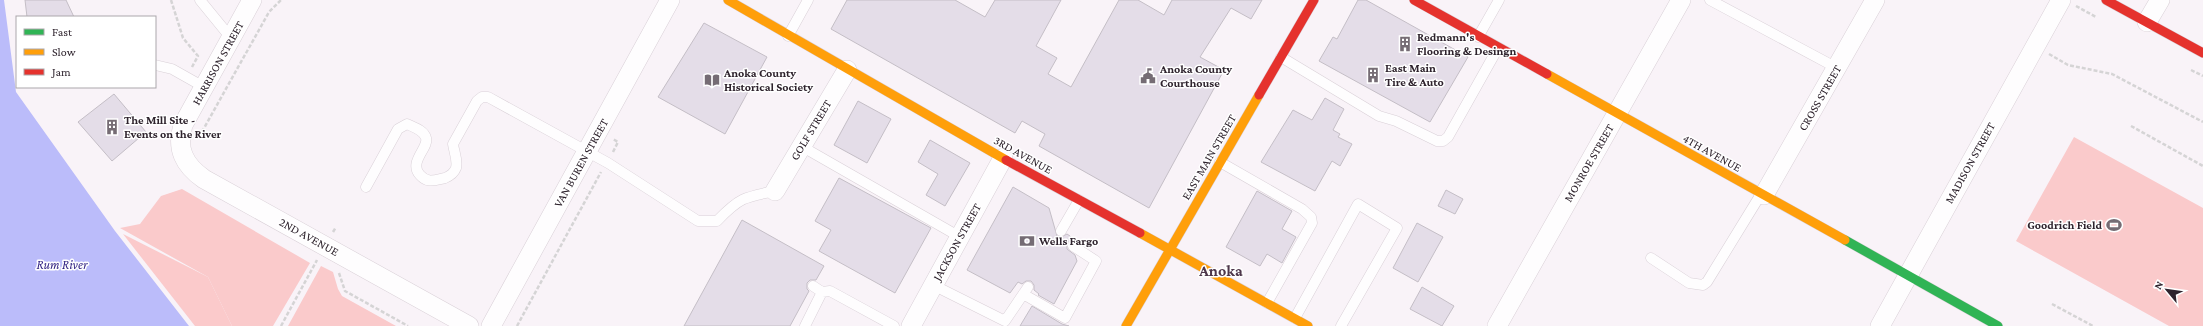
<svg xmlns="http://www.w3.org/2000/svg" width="2203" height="326" font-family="'Crimson Pro',serif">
  <rect width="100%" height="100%" fill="#f9f3f8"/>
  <path fill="#facacb" d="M2074,137l129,71v118h-34l-153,-85z
    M182,189l128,74 -37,63h-41l-24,-49 -88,-49 20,-4 21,-28z
    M321,266l12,6 5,17 4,7 54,30h-108z"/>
  <path fill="#fbcacb" d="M123,234l85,43 24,49h-37z"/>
  <path fill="#bbbcfa" d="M0,0h4l12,92 99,139 74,95h-189z"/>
  <path fill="#e4dde8" stroke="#c4bec6" d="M25,0h41l8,17h-47z
    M847,0h108l30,17 10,-17h66l-25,46 21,12 -9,16 23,13 48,-87h19l26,15 8,-15h90l-11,19 -20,-11 -31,49 24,13 -75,138 -110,-62 6,-12 -23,-13 -7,12 -184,-104z
    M1358,0h8l102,57 -38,65 -111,-61 14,-24 4,2z
    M704,23l63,34 -42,77 -67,-37z
    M114,94l32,38 -34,29 -34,-39z
    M1325,98l19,11 -11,21 7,4 -2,3 14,7 -12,22 -8,-5 -17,30 -54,-29 32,-52 19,10z
    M858,101l33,18 -24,44 -33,-18z
    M930,140l40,23 -25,43 -19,-11 12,-21 -20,-12z
    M839,178l92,50 -36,65 -76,-42 12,-21 -16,-9z
    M1013,187l36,21 8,28 4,1 6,-3 3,2 1,4 -4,3v6l8,6 2,6 -23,43 -16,-9 1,-1 -5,-4v-5l-3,-4h-5l-4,3 -4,-2 -8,11 -43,-23z
    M1446,190l17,9 -8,15 -17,-8z
    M1257,191l35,20 -10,18 14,8 -14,26 -15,-9 -7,12 -34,-19z
    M742,220l82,46 -8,14h-6l-3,3v6l2,2 -19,35h-106z
    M1417,223l26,14 -25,45 -25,-14z
    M1422,287l32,19 -12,20 -32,-17z
    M1032,306l30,18 7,2h-49z"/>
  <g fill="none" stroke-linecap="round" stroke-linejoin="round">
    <g stroke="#d9d0d7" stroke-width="11">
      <path id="lane" d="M200,0l31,38
        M1710,0l127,68
        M788,36l20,-36
        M1478,37l21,-37
        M1281,57l98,59 17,5 41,20h6l5,-4 50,-89
        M155,65l17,4 32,18
        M801,146l159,91
        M1220,162l82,47 9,8 1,6 -45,80
        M366,187l32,-58 9,-5c6,3 17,6 19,14 3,10 -18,24 -6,37 8,9 15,5 25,3 5,-2 9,-5 11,-10 2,-8 -2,-16 -3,-24l24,-43 5,-4h6l120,66 90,58h19c22,-23 27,-24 58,-30
        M1061,231l18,-31
        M1651,258l38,25 14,2 4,-3 54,-88
        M933,285l72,36 23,-34
        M813,286l9,6
        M1023,294l42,24 31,-57 -23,-15
        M1295,318l63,-114 39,24 -56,98
        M805,326l17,-34 8,-1 64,35"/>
    </g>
    <g stroke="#d9d0d7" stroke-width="20">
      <path id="street" d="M252,0l-69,125c-7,24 1,40 21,54l265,147
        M2147,22l13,-22
        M775,191l72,-121
        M1764,195l111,-195
        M491,326l179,-326
        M911,326l92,-168
        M1497,326l184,-326
        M1880,326l181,-326"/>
    </g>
    <g stroke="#d9d0d7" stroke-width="10">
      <path id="fast" d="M1845,240l153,86"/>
    </g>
    <g stroke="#d9d0d7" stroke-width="10">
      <path id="slow" d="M728,0l278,160
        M1547,74l298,166
        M1140,233l168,93
        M1126,326l133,-231"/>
    </g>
    <g stroke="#d9d0d7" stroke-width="10">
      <path id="jam" d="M1414,0l133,74
        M2106,0l97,53
        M1259,95l55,-95
        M1006,160l134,73"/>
    </g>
    <path stroke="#d5d4d5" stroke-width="2.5" stroke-dasharray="4 2" stroke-linecap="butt" d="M171,0l12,38 15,18 -6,11
      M2076,6l20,11
      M2049,54l19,11 44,9 91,48
      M2191,70l12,6
      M2131,126l72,40
      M199,137l70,-125 12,-12
      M613,152l5,-10 -5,-3
      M333,232l3,-5
      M339,273l6,18 63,35
      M2052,304l41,22
      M281,326l36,-66
      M517,326l84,-154"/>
    <use href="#lane" stroke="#fefdfe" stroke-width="10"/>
    <use href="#street" stroke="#fefdfe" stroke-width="19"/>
    <use href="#fast" stroke="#30b455" stroke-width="9"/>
    <use href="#slow" stroke="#ff9f0a" stroke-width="9"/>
    <use href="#jam" stroke="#e5322d" stroke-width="9"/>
  </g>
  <defs>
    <g id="building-bare" transform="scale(1.2)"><path d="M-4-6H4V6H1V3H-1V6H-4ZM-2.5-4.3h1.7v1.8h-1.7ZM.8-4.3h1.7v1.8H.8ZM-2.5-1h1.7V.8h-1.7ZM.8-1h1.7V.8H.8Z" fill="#756c74" stroke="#fff" stroke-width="2.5" paint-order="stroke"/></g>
    <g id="civic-bare" transform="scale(1.2)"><path d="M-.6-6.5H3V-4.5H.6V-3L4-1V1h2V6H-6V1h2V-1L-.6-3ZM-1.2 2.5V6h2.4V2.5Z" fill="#756c74" stroke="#fff" stroke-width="2.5" paint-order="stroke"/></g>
    <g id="library-bare" transform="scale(1.2)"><path d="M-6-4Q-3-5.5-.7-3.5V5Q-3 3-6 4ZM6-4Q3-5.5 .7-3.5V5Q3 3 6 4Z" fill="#756c74" stroke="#fff" stroke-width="2.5" paint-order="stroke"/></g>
    <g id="stadium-bare" transform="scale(1.2)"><path d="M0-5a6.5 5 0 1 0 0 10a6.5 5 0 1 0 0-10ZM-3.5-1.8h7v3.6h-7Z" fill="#756c74" stroke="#fff" stroke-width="2.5" paint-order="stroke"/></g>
    <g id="bank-bare" transform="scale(1.2)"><path d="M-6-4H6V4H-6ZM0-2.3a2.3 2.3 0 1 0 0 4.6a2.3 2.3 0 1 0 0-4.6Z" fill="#756c74" stroke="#fff" stroke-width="2.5" paint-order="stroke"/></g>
  </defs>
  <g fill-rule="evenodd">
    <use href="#building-bare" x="1405" y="44"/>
    <use href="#building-bare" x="1373" y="75"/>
    <use href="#civic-bare" x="1148" y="76"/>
    <use href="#library-bare" x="712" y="80"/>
    <use href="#building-bare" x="112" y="127"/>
    <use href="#stadium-bare" x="2114" y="225"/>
    <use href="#bank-bare" x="1027" y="241"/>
  </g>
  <g text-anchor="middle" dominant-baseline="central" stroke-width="3" stroke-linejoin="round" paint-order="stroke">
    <g font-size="12" font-weight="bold" fill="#2e232d" stroke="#fff" text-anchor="start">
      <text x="1417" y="37">Redmann's<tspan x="1417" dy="14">Flooring &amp; Desingn</tspan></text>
      <text x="1385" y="68">East Main<tspan x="1385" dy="14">Tire &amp; Auto</tspan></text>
      <text x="1160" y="69">Anoka County<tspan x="1160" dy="14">Courthouse</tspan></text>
      <text x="724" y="73">Anoka County<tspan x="724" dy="14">Historical Society</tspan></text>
      <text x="124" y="120">The Mill Site -<tspan x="124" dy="14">Events on the River</tspan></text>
      <text x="2102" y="225" text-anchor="end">Goodrich Field</text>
      <text x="1039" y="241">Wells Fargo</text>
    </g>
    <g font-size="12" fill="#2e232d" stroke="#fff">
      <text transform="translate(218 63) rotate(-61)">HARRISON STREET</text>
      <text transform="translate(1820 98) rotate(-60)">CROSS STREET</text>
      <text transform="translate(811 130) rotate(-59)">GOLF STREET</text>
      <text transform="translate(1712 153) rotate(29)">4TH AVENUE</text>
      <text transform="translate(1023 155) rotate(29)">3RD AVENUE</text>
      <text transform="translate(1209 157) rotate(-60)">EAST MAIN STREET</text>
      <text transform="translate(581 163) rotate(-61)">VAN BUREN STREET</text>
      <text transform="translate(1589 163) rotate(-60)">MONROE STREET</text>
      <text transform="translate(1970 163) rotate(-61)">MADISON STREET</text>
      <text transform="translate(309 237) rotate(29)">2ND AVENUE</text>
      <text transform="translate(957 242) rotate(-61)">JACKSON STREET</text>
    </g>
    <g font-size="13" font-style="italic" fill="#2e1f81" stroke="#fff">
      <text x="62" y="264">Rum River</text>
    </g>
    <g font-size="16" font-weight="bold" fill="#4e374b" stroke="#fff">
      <text x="1221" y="270">Anoka</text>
    </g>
  </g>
  <rect x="16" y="16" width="140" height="72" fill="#ffffff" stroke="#aba7ab"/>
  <rect x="24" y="29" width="20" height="6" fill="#30b455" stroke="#aba7ab"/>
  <text x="52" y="36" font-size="12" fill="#2e232d">Fast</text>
  <rect x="24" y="49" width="20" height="6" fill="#ff9f0a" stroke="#aba7ab"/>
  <text x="52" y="56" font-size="12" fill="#2e232d">Slow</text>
  <rect x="24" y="69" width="20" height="6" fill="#e5322d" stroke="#aba7ab"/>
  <text x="52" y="76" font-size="12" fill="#2e232d">Jam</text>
  <g transform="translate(2167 290) rotate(299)" stroke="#ffffff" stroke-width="3" paint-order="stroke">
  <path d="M0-3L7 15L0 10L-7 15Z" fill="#2e232d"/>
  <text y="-6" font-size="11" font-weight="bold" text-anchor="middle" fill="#2e232d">N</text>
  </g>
</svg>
